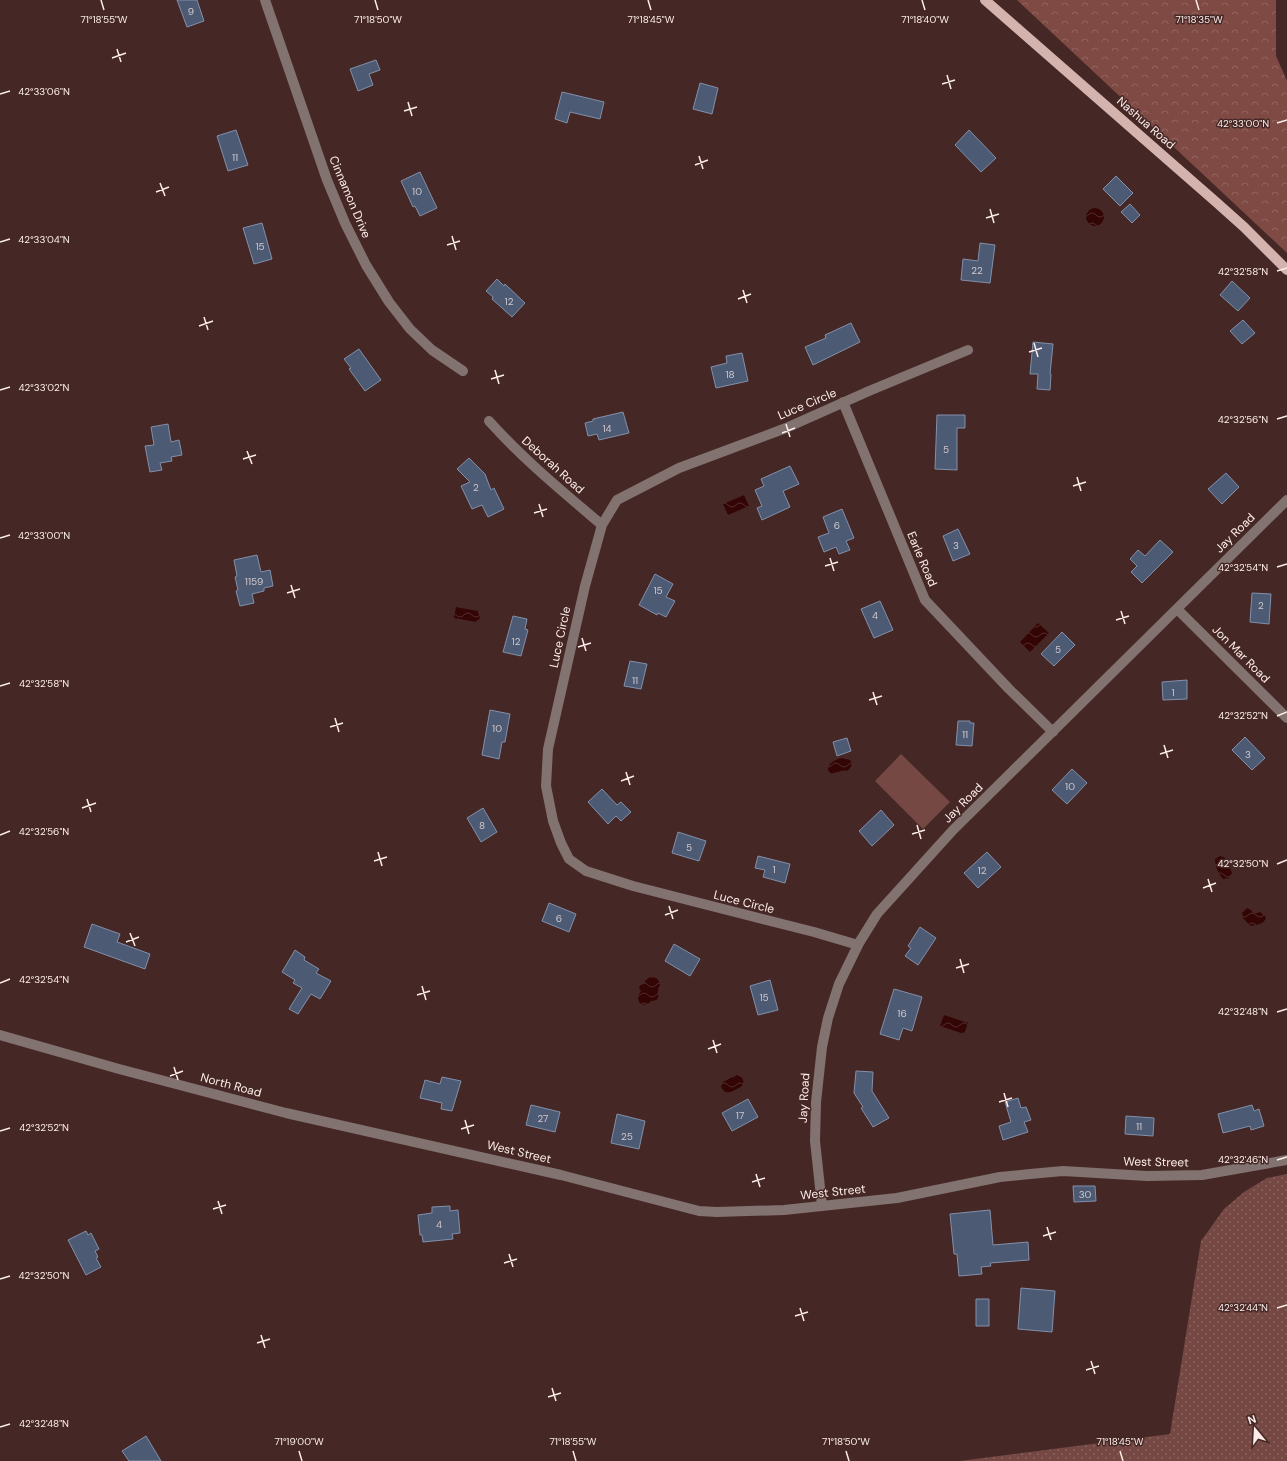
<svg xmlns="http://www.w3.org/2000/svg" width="1287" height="1461" font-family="'DM Sans',sans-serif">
  <defs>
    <pattern id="grass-dots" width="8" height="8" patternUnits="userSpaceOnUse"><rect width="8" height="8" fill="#754843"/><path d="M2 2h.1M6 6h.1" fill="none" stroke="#8a635e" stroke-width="1.8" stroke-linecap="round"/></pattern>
    <pattern id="forest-crowns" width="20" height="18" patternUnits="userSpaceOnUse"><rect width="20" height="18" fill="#7f4a44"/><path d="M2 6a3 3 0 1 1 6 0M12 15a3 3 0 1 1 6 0" fill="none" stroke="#92645f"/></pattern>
    <pattern id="water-waves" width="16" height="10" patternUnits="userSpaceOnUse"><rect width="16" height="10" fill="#340505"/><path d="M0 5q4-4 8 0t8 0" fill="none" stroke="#522a2a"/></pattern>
  </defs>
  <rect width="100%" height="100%" fill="#452825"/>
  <path fill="url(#grass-dots)" d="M1287,1174v287h-327l210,-27 31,-193 23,-32 20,-17 23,-14z"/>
  <path fill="url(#forest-crowns)" d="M1017,0h259v56l11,25v172z"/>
  <path fill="#754843" d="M901,754l49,48 -27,27 -48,-48z"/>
  <path fill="url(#water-waves)" d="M1086 217a9 9 0 1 1 18 0a9 9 0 1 1-18 0Z
    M744,495l5,11 -21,9 -5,-11z
    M456,607l22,4v3l2,1 -1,5h-2l-1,2 -22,-4z
    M1038,623l11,10 -19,19 -10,-10z
    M841,758l9,2c3,4 1,8 -3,11 -7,-2 -11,4 -17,2l-2,-3c0,-7 7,-10 13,-12z
    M1220,856c8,1 9,10 12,17l-3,5 -6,1c-5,-5 -8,-14 -8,-20z
    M1247,908c7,2 4,8 13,4l6,5c-1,7 -9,8 -16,9l-7,-8 -1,-5z
    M650,977c6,0 8,1 10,7 0,2 -2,4 -2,6 0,7 2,11 -7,11 -8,9 -18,0 -10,-10l-2,-3 1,-3 4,-1 2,-4z
    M944,1015l24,8 -4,11 -24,-8z
    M736,1075c7,2 9,5 6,11 -7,4 -17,12 -21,0l2,-4z"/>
  <path fill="#4d5a73" stroke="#8290ac" d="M177,0h20l7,21 -17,6z
    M376,60l4,10 -11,4 4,11 -15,6 -8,-22z
    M700,83l18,5 -6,26 -19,-5z
    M562,92l42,10 -4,17 -30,-7 -3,11 -12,-4z
    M236,130l12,35 -20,6 -11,-35z
    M969,130l27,28 -15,14 -26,-27z
    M420,172l17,36 -17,8 -5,-10 -2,1 -12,-26z
    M1116,176l17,17 -13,13 -17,-17z
    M1130,204l10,11 -8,8 -11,-11z
    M262,223l10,36 -18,5 -11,-36z
    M980,243l15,2 -5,38 -29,-3 2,-21 15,2z
    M497,279l7,7 1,-2 20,19 -13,14 -20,-18 1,-2 -7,-6z
    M1232,281l18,17 -12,13 -18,-16z
    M1243,320l12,13 -13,11 -12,-13z
    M851,323l9,19 -47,23 -8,-18 21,-9 -1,-3z
    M1033,342l20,2 -3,30h1l-1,16 -13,-1 1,-15h-8z
    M359,349l22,31 -16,11 -16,-22 2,-1 -7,-9z
    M742,353l6,28 -32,7 -5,-21 16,-4 -1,-7z
    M623,412l6,21 -30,7 -2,-6 -9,2 -3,-13 8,-2v-2z
    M937,415h28v13h-8v42l-22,-1z
    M168,424l3,18 8,-2 3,15 -11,2 1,4 -12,2 2,7 -12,2 -5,-26 9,-1 -3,-18z
    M469,458l16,16 6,16 3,-2 10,21 -16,8 -6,-12 -10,4 -11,-23 9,-4 -13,-13z
    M790,466l9,18 -16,7 7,16 -28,13 -5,-12 5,-2 -7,-16 9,-4 -3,-7z
    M1226,473l13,14 -17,17 -14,-15z
    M842,509l12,29 -8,3 4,9 -11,4 -3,-7 -12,5 -6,-15 11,-4 -6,-16z
    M958,529l12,25 -17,7 -10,-25z
    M1160,540l13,12 -31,31 -11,-11 6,-6 -7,-7 8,-9 7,6z
    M257,555l4,17 9,-2 3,16 -9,2v3l-12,3 2,9 -14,3 -4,-15 2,-1 -3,-13 2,-1 -3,-16z
    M655,574l18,10 -7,13 9,4 -9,16 -8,-4 -1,2 -18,-10z
    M1252,593l19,1 -2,30 -19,-2z
    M880,601l13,29 -19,8 -13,-29z
    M513,616l14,3 -2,10 3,1 -7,26 -18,-4z
    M1062,632l13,13 -21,21 -13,-12z
    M630,661l17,3 -6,25 -17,-3z
    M1187,680v19l-24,1 -1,-18z
    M490,710l20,4 -5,28h-3l-3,17 -17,-4z
    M958,721h12v2h4l-2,23 -16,-1z
    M1245,737l20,21 -13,12 -20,-20z
    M847,738l4,13 -14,5 -4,-14z
    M1072,769l15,14 -20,21 -15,-14z
    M602,789l15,16 4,-3 10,10 -10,9 -5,-5 -8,8 -20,-22z
    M483,808l14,24 -16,10 -14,-24z
    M881,810l13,15 -22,21 -13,-15z
    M678,832l28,9 -7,20 -27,-8z
    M987,852l14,15 -23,21 -14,-15z
    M758,856l32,8 -5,19 -22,-6 2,-7 -10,-2z
    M549,903l27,11 -7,18 -27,-11z
    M92,924l28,10 -3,8 33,12 -5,15 -61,-22z
    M920,927l16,11 -18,27 -13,-9 6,-8 -3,-2z
    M674,944l26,15 -10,17 -25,-15z
    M295,950l10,7 -1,3 15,9 -3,4 15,8 -11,18 -9,-5 -13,20 -9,-5 13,-21 -9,-5 2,-3 -13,-8z
    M770,980l8,30 -20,5 -8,-29z
    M894,989l28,8 -10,34 -9,-3 -4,12 -19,-6z
    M856,1071l17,1 -1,19 17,27 -16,9 -12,-19 2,-1 -9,-14z
    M442,1077l19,4 -9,30 -11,-2 1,-6 -22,-5 5,-18 15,4z
    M1018,1098l3,10 5,-1 5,13 -7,2 4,10 -25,8 -4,-14 12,-4 -6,-20z
    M748,1099l10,18 -26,14 -10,-18z
    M531,1105l29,7 -5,20 -29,-7z
    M1252,1105l2,6 5,-2 5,17 -13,4 -1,-4 -27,7 -5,-19z
    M617,1114l28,7 -6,28 -28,-6z
    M1126,1116l28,2 -1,18 -28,-2z
    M1073,1186h22l1,15 -22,1z
    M450,1206v5l8,-1 2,23 -8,1 1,5 -30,3 -1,-7h-2l-2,-20 14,-2v-6z
    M990,1210l3,35 35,-3 1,18 -39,3 1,3 -10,1 1,7 -23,2 -2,-22h-3l-4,-40z
    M86,1231l2,4 3,-2 8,16 -4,2 3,6 -2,1 5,9 -15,8 -18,-35z
    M1021,1288l34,3 -3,41 -34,-3z
    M976,1299h13v27h-13z
    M146,1436l15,25h-32l-7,-10z"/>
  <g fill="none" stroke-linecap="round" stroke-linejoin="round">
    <path stroke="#827270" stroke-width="10" d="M265,0l62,180 18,43 21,42 23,37 21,27 22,21 31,21
      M843,402l82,198 84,89 44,43
      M489,421c34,38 74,71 113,104
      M1177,609l110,109
      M858,945l-44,-13 -181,-46 -47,-15 -17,-12 -8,-16 -8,-22 -7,-35 2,-37 37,-163 17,-61 15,-25 62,-32 107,-40 83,-37 99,-41
      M0,1035l119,34 167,44 275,62 138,36 18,1 67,-2 113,-12 103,-21 30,-3 33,-3 84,5 55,-1 85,-15
      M822,1206l-7,-65 1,-39 6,-55 6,-29 11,-34 20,-41 18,-29 76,-84 334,-330"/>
    <path stroke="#d4b3af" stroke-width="10" d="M985,0l231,202 28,25 43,43"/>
  </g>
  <path fill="none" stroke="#fcecea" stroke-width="1.5" d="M101,0l3,10M375,0l3,10M648,0l3,10M922,0l3,10M1196,0l3,10M117,49l4,13M112,58l14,-5M947,75l4,14M942,84l13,-4M0,94l10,-3M408,102l4,14M404,111l13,-4M1277,123l10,-3M699,156l4,13M695,165l13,-5M160,183l5,13M156,192l13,-5M990,209l4,14M986,218l13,-4M452,236l4,14M0,242l10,-3M447,245l13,-4M1277,271l10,-3M743,290l4,13M738,299l13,-5M204,317l4,13M199,326l14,-5M1034,343l4,14M1029,352l13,-4M495,370l4,14M491,379l13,-4M0,390l10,-3M1277,419l10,-3M786,424l4,13M782,433l13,-5M247,451l5,13M243,459l13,-4M1077,477l4,14M1073,486l13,-4M539,504l4,13M534,513l13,-4M0,538l10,-3M830,558l4,13M825,566l13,-4M1277,567l10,-3M291,585l4,13M287,593l13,-4M1121,611l4,13M1116,620l13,-4M582,638l4,13M578,647l13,-4M0,686l10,-3M873,692l4,13M869,700l13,-4M1277,716l10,-4M335,718l4,14M330,727l13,-4M1164,745l4,13M1160,754l13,-4M626,772l4,13M621,781l13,-5M87,799l4,13M82,808l14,-5M917,825l4,14M912,834l13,-4M0,835l10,-4M378,852l4,14M374,861l13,-4M1277,864l10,-4M1208,879l4,13M1203,888l13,-5M669,906l4,13M665,915l13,-5M130,933l5,13M126,942l13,-5M960,959l4,14M956,968l13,-4M0,983l10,-4M422,986l4,14M417,995l13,-4M1277,1012l10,-3M713,1040l4,13M708,1049l13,-5M174,1067l4,13M170,1076l13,-5M1004,1093l4,14M999,1102l13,-4M465,1120l4,14M461,1129l13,-4M0,1131l10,-3M1277,1160l10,-3M756,1174l4,13M752,1182l13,-4M218,1201l4,13M213,1209l13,-4M1047,1227l4,13M1043,1236l13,-4M509,1254l4,13M504,1263l13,-4M0,1279l10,-3M800,1308l4,13M1277,1308l10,-3M795,1316l13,-4M261,1335l4,13M257,1343l13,-4M1091,1361l4,13M1086,1370l13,-4M552,1388l4,13M548,1397l13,-4M0,1427l10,-3M299,1451l3,10M573,1451l3,10M846,1451l3,10M1120,1451l3,10"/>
  <g text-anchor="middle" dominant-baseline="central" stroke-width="3" stroke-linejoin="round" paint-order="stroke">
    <g font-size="10" fill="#d0c8cc">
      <text x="191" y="11">9</text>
      <text x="235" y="157">11</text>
      <text x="417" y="191">10</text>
      <text x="260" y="246">15</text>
      <text x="977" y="270">22</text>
      <text x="509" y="301">12</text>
      <text x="730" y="374">18</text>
      <text x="607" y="428">14</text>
      <text x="946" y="449">5</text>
      <text x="476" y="487">2</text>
      <text x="837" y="525">6</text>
      <text x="956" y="545">3</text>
      <text x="254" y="581">1159</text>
      <text x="658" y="590">15</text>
      <text x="1261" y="605">2</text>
      <text x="875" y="615">4</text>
      <text x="516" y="641">12</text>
      <text x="1058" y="649">5</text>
      <text x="635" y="680">11</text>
      <text x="1173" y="692">1</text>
      <text x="497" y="728">10</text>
      <text x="965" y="734">11</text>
      <text x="1248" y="754">3</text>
      <text x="1070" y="786">10</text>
      <text x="482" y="825">8</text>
      <text x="689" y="847">5</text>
      <text x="774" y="869">1</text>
      <text x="982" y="870">12</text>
      <text x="559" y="918">6</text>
      <text x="764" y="997">15</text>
      <text x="902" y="1013">16</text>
      <text x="740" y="1115">17</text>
      <text x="543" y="1118">27</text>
      <text x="1139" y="1126">11</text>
      <text x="627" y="1136">25</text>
      <text x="1085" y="1194">30</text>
      <text x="439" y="1224">4</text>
    </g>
    <g font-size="12" fill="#fcecea" stroke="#452825">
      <text transform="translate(1146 123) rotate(41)">Nashua Road</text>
      <text transform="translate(350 197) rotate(67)">Cinnamon Drive</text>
      <text transform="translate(807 404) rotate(-23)">Luce Circle</text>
      <text transform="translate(553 465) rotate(42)">Deborah Road</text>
      <text transform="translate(1235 533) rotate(-45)">Jay Road</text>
      <text transform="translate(922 559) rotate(67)">Earle Road</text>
      <text transform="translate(560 637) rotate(-78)">Luce Circle</text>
      <text transform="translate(1241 654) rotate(45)">Jon Mar Road</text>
      <text transform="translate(963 803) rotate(-45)">Jay Road</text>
      <text transform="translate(744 902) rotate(14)">Luce Circle</text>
      <text transform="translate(231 1085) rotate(15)">North Road</text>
      <text transform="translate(804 1098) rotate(-87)">Jay Road</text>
      <text transform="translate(519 1152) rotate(13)">West Street</text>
      <text transform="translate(1156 1162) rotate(1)">West Street</text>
      <text transform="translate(833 1192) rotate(-6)">West Street</text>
    </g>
  </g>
  <g font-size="10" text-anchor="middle" fill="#fcecea" stroke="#452825" stroke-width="3" stroke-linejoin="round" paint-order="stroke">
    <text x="104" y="23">71°18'55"W</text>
    <text x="378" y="23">71°18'50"W</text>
    <text x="651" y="23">71°18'45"W</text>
    <text x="925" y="23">71°18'40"W</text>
    <text x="1199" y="23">71°18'35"W</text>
    <text x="44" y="95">42°33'06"N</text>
    <text x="1243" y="127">42°33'00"N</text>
    <text x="44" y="243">42°33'04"N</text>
    <text x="1243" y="275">42°32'58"N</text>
    <text x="44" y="391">42°33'02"N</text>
    <text x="1243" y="423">42°32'56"N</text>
    <text x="44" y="539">42°33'00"N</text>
    <text x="1243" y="571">42°32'54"N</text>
    <text x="44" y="687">42°32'58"N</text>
    <text x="1243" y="719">42°32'52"N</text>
    <text x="44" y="835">42°32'56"N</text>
    <text x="1243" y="867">42°32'50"N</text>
    <text x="44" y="983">42°32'54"N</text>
    <text x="1243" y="1015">42°32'48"N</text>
    <text x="44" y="1131">42°32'52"N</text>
    <text x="1243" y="1163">42°32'46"N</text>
    <text x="44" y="1279">42°32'50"N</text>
    <text x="1243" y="1311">42°32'44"N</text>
    <text x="44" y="1427">42°32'48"N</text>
    <text x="299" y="1445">71°19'00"W</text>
    <text x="573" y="1445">71°18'55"W</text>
    <text x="846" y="1445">71°18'50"W</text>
    <text x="1120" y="1445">71°18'45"W</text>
  </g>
  <g transform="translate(1255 1429) rotate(342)" stroke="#452825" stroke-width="3" paint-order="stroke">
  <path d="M0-3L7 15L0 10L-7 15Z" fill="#fcecea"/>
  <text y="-6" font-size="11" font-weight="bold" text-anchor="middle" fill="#fcecea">N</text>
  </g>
</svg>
